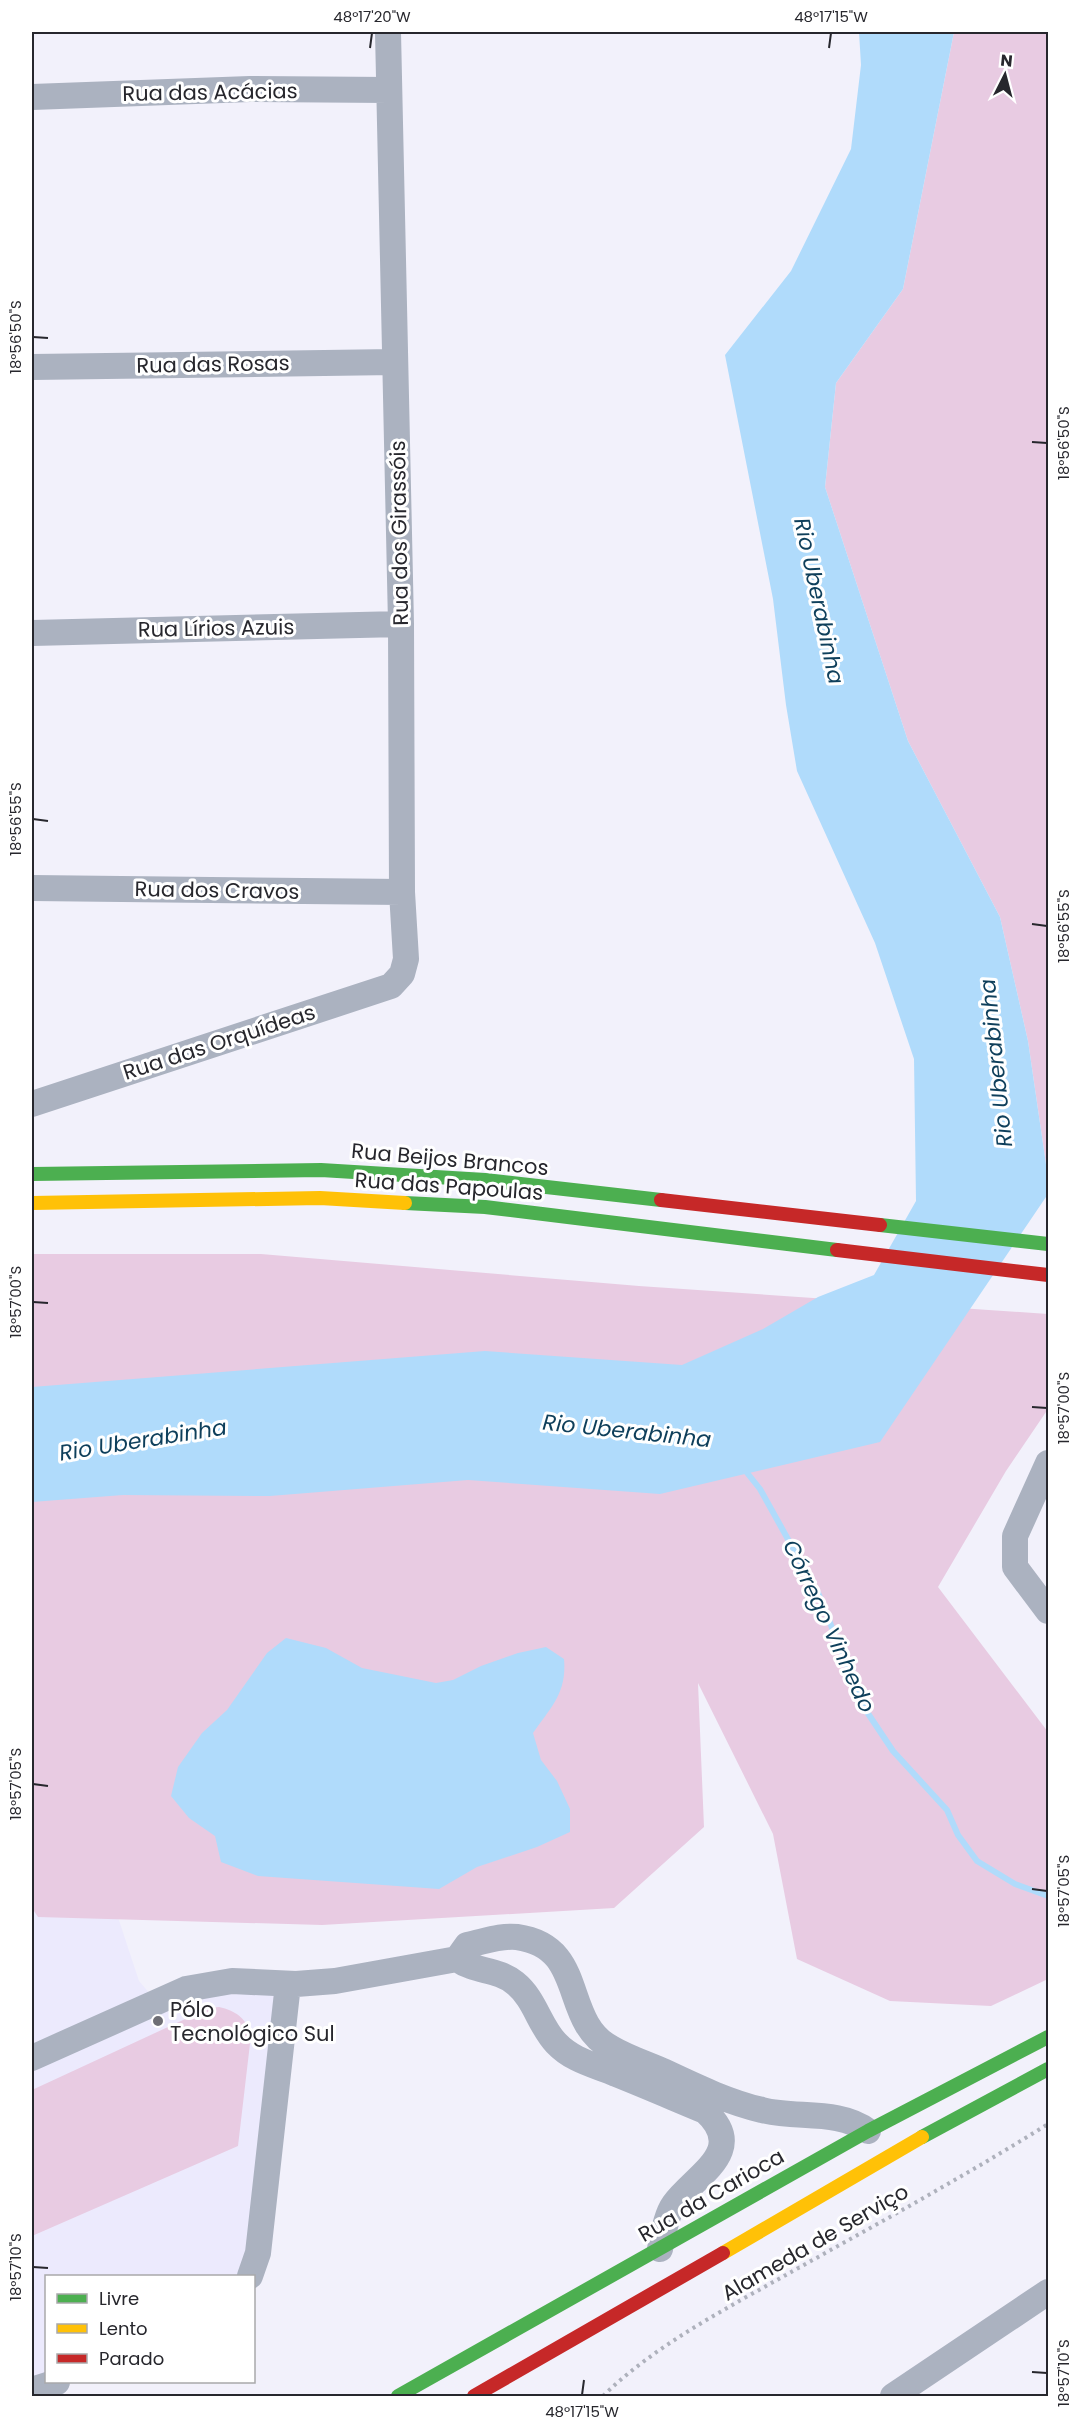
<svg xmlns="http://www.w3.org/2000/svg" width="1080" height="2428" font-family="Poppins,sans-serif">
  <rect width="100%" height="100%" fill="#f2f1fb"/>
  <path fill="#eceafd" d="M32,1656l107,325 18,21 118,-19 -25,293h-204v106l-14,8z"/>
  <path fill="#e8cbe2" d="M954,32h94v1146l-20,-137 -28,-124 -92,-176 -83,-254 11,-104 67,-94z
    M32,1254h229l378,32 409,28v95l-42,62 -68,116 110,145v247l-57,27 -101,-5 -93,-42 -24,-125 -75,-151 6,144 -90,81 -292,17 -284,-8 -6,-9z
    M219,2007c17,4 27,11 32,28l-13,111 -206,90v-146l177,-82z"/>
  <path fill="#b0dbfb" d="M859,32h95l-51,257 -67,94 -11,104 83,254 92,176 28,124 20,137v16l-168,248 -220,52 -192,-14 -198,16 -147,-1 -91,7v-115l453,-36 197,14 81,-36 55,-32 56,-22 42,-74 -2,-142 -39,-116 -78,-172 -11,-66 -13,-106 -48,-244 66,-84 60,-122 10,-84z
    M286,1638l40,10 36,20 74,15 17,-3 28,-14 37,-13 28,-6 18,12c3,34 -13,48 -31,74l8,27 16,21 13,28v23l-33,15 -60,20 -38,22 -181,-13 -37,-14 -6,-26 -26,-18 -18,-22 7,-29 24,-34 25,-23 40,-57z"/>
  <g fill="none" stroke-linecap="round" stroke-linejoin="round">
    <path stroke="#b0dbfb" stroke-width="6" d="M744,1469l16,20 59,106 44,111 30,45 54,59 11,25 19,26 38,23 33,12"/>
    <path stroke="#aeb1bc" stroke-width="4" stroke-dasharray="3 4.5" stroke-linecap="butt" d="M603,2396c52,-51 126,-89 190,-125 86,-48 172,-95 255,-147"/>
    <path stroke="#abb2c0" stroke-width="26" d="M32,97l218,-8 139,1
      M32,367l362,-5
      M32,633l369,-9
      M32,888l370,4
      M32,1104l359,-118 11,-12 4,-15 -4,-67 -1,-268 -13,-592
      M1048,1463l-33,73v31l33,44
      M457,1959l10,-14c16,-3 34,-10 50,-8 71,10 43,83 94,111 17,10 36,16 54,24 32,15 63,30 97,38 34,9 77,-1 106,21
      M32,2058l154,-69 46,-8 64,3 39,-3 122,-22c20,14 39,9 58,24 20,16 24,42 41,60 17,18 39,22 60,31 30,12 60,25 89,37 44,40 -10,64 -31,93 -8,11 -11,32 -14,45
      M250,2276l8,-23 30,-269
      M32,2390l25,-8
      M893,2396l155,-104"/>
    <path stroke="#4caf50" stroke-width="14" d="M32,1174l289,-4 164,10 176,20
      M405,1203l80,4 352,43
      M880,1225l168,19
      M922,2137l126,-68
      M398,2396l470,-265 180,-94"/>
    <path stroke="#ffc107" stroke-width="14" d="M32,1203l288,-5 85,5
      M723,2253l199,-116"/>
    <path stroke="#c62828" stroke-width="14" d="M661,1200l219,25
      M837,1250l211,25
      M474,2396l249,-143"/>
  </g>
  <path fill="none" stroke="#27272d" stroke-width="2" d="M370,48l2,-15M829,48l2,-15M33,337l15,1M1032,442l15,1M33,819l15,2M1032,924l15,2M33,1302l15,1M1032,1407l15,1M33,1784l15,2M1032,1889l15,2M33,2267l15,1M1032,2372l15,1M582,2395l2,-15"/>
  <circle fill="#6e6e75" stroke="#fff" stroke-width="2" cx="158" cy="2021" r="6"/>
  <g text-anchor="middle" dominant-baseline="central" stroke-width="6" stroke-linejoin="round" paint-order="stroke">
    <g font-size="21" fill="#27272d" stroke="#fff">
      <text transform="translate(210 92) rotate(-1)">Rua das Acácias</text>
      <text transform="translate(213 364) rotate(-1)">Rua das Rosas</text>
      <text transform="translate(399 533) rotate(-91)">Rua dos Girassóis</text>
      <text transform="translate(216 628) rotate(-1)">Rua Lírios Azuis</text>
      <text transform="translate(217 890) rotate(1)">Rua dos Cravos</text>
      <text transform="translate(219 1042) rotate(-18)">Rua das Orquídeas</text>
      <text transform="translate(450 1159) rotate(5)">Rua Beijos Brancos</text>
      <text transform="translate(449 1186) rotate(4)">Rua das Papoulas</text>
      <text transform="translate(711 2195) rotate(-30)">Rua da Carioca</text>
      <text transform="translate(815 2242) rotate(-30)">Alameda de Serviço</text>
    </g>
    <g font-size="21" fill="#27272d" stroke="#fff" text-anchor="start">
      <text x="170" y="2009">Pólo<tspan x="170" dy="24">Tecnológico Sul</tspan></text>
    </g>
    <g font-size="22" font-style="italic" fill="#0e3f5b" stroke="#fff">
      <text transform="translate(819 601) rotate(78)">Rio Uberabinha</text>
      <text transform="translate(996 1063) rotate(-96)">Rio Uberabinha</text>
      <text transform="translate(627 1431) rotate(6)">Rio Uberabinha</text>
      <text transform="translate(143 1440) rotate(-9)">Rio Uberabinha</text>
      <text transform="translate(829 1626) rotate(65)">Córrego Vinhedo</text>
    </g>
  </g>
  <rect width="1080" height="2428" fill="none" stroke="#ffffff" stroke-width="66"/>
  <rect x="45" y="2275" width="210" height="108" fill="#ffffff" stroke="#a9a9ab" stroke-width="1.5"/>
  <rect x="57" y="2294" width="30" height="9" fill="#4caf50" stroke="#a9a9ab" stroke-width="1.5"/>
  <text x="99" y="2305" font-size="18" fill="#27272d">Livre</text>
  <rect x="57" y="2324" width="30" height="9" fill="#ffc107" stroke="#a9a9ab" stroke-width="1.5"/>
  <text x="99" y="2335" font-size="18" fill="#27272d">Lento</text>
  <rect x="57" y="2354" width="30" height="9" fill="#c62828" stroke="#a9a9ab" stroke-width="1.5"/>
  <text x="99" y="2365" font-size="18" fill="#27272d">Parado</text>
  <g transform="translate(1005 75) rotate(6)" stroke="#ffffff" stroke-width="4.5" paint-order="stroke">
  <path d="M0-4.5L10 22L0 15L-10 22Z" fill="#27272d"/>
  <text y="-9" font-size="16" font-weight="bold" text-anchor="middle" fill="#27272d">N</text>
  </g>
  <rect x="33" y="33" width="1014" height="2362" fill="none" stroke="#27272d" stroke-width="2"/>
  <g font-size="15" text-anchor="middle" fill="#27272d">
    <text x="372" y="22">48°17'20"W</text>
    <text x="831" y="22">48°17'15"W</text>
    <text transform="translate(16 337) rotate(-90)" y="5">18°56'50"S</text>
    <text transform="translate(1064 443) rotate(-90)" y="5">18°56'50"S</text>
    <text transform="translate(16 819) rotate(-90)" y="5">18°56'55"S</text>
    <text transform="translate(1064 926) rotate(-90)" y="5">18°56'55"S</text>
    <text transform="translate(16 1302) rotate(-90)" y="5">18°57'00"S</text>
    <text transform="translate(1064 1408) rotate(-90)" y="5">18°57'00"S</text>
    <text transform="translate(16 1784) rotate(-90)" y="5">18°57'05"S</text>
    <text transform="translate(1064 1891) rotate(-90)" y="5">18°57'05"S</text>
    <text transform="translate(16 2267) rotate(-90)" y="5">18°57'10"S</text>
    <text transform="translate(1064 2373) rotate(-90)" y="5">18°57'10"S</text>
    <text x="582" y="2417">48°17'15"W</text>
  </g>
</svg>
